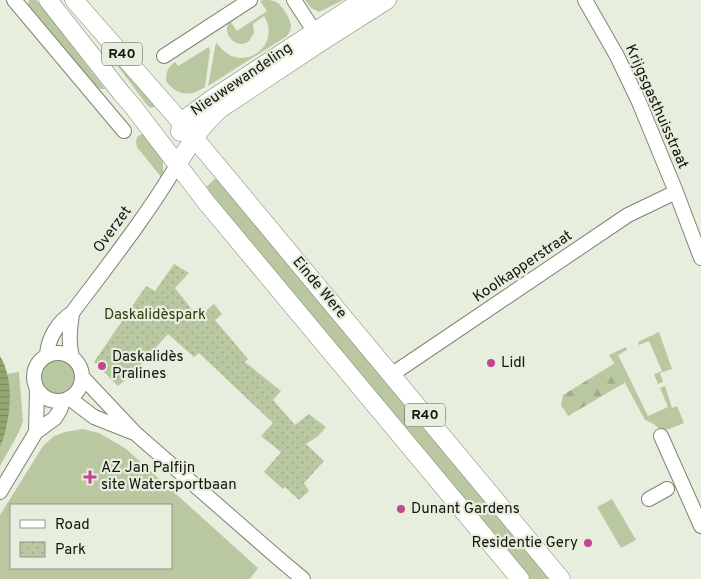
<svg xmlns="http://www.w3.org/2000/svg" width="701" height="579" font-family="Overpass,sans-serif">
  <defs>
    <pattern id="forest-firs" width="22" height="20" patternUnits="userSpaceOnUse" patternTransform="scale(1.25)"><rect width="22" height="20" fill="#b9c8a0"/><path d="M5 1l3.5 6h-7zM16 11l3.5 6h-7z" fill="#9eab89"/></pattern>
    <pattern id="park-dots" width="8" height="8" patternUnits="userSpaceOnUse" patternTransform="scale(1.25)"><rect width="8" height="8" fill="#b9c8a0"/><path d="M2 2h.1M6 6h.1" fill="none" stroke="#9eab89" stroke-width="1.8" stroke-linecap="round"/></pattern>
    <pattern id="water-rules" width="6" height="5" patternUnits="userSpaceOnUse" patternTransform="scale(1.25)"><rect width="6" height="5" fill="#93a871"/><path d="M0 2.5h6" fill="none" stroke="#77885b"/></pattern>
  </defs>
  <rect width="100%" height="100%" fill="#e7eedd"/>
  <path fill="#b9c8a0" fill-rule="evenodd" d="M29,0h7l2,2 67,87h-5l-3,-2 -62,-74 -7,-8z
    M64,0h3l89,103 -2,4 -3,1 -4,-3 -36,-48z
    M264,0c4,0 8,0 12,2 6,3 14,16 15,23 0,4 -2,8 -4,11l-79,50 8,-44c24,36 67,4 48,-26l-11,8 1,9 -5,8c-3,2 -5,3 -8,3 -12,-1 -18,-15 -11,-23l7,10 30,-20 -7,-10z
    M305,0h38l-24,12 -8,-4z
    M209,47l1,4 -5,36c-15,10 -28,9 -39,-6 0,-9 2,-14 9,-19l3,4z
    M144,133l19,28v12l-2,4 -24,-30 -1,-5 1,-5z
    M217,177l334,402h-23l-324,-390z
    M659,332l13,37 -12,4 3,9 -5,2 -4,-10 8,-3 -13,-30 -10,4 -1,-3z
    M626,347l1,3 -9,5 30,61 20,-9 -8,-19 5,-2 7,22 5,-2 7,17 -15,6 -8,1 -9,-7 -7,-3 -20,-37 1,-1 -17,-27z
    M40 377a18 18 0 1 1 36 0a18 18 0 1 1-36 0Z
    M19,372l4,49 -4,11 -19,34v-19l8,-25 1,-34 -2,-14z
    M83,429l16,4 26,15 133,120 -8,11h-250v-64l43,-69 11,-10 11,-4zM171,505v63h-160v-63z
    M612,499l24,41 -15,8 -24,-41z"/>
  <path fill="url(#forest-firs)" d="M615,363l11,19 -58,34 -7,-11 2,-10z"/>
  <path fill="url(#park-dots)" d="M174,264l15,9 -14,15 23,29 16,-13 8,10 -7,6 33,39 -3,3 36,29 -8,9 22,25 14,-11 17,13 -8,9 -12,8 18,17 -20,22 5,8 -10,9 -14,-13 -2,2 -19,-17 17,-20 -20,-16 12,-13 -74,-70 -5,4 -26,-23 -34,38 -16,14 -24,-24 52,-76 9,5z"/>
  <path fill="url(#water-rules)" d="M0,356c15,24 11,66 0,91z"/>
  <g fill="none" stroke-linecap="round" stroke-linejoin="round">
    <g stroke="#7e8575" stroke-width="16">
      <path id="minor" d="M14,0l110,131
        M294,0l20,31
        M585,0l32,56 22,46 37,90 25,66
        M164,56l86,-56
        M72,313c-2,17 -4,28 0,44
        M34 377a24 24 0 1 1 48 0a24 24 0 1 1-48 0Z
        M47,355c1,-17 11,-33 25,-42 36,-48 74,-96 105,-148
        M391,375l237,-160 48,-23
        M83,378l5,5 47,50 143,125 25,21
        M69,398l25,19 38,15
        M36,432l1,-42
        M661,436l40,90
        M0,492l36,-60 19,-14 5,-8 3,-9
        M649,499l18,-10"/>
    </g>
    <g stroke="#7e8575" stroke-width="19">
      <path id="major" d="M48,0l74,94 9,10 75,98 314,377
        M74,0l107,122 380,457
        M180,132l1,-10 31,-23 151,-99
        M177,165c13,-21 24,-39 43,-56l101,-67 66,-42"/>
    </g>
    <use href="#minor" stroke="#fff" stroke-width="14"/>
    <use href="#major" stroke="#fff" stroke-width="18"/>
  </g>
  <g fill="#c44591" stroke="#e7eedd" stroke-width="2">
    <circle cx="491" cy="363" r="5"/>
    <circle cx="102" cy="366" r="5"/>
    <path d="M87.5 469.5h5v5h5v5h-5v5h-5v-5h-5v-5h5z"/>
    <circle cx="401" cy="509" r="5"/>
    <circle cx="588" cy="543" r="5"/>
  </g>
  <g text-anchor="middle" dominant-baseline="central" stroke-width="4.5" stroke-linejoin="round" paint-order="stroke">
    <g fill="#e7eedd" stroke="#53564d" stroke-width="1">
      <rect x="102" y="42.5" width="40" height="23" rx="4"/>
      <rect x="405" y="403.5" width="40" height="23" rx="4"/>
    </g>
    <g font-size="14" font-weight="bold" fill="#13150f">
      <text x="122" y="54">R40</text>
      <text x="425" y="415">R40</text>
    </g>
    <g font-size="15" fill="#13150f" stroke="#e7eedd">
      <text transform="translate(242 80) rotate(-34)">Nieuwewandeling</text>
      <text transform="translate(656 107) rotate(66)">Krijgsgasthuisstraat</text>
      <text transform="translate(113 230) rotate(-54)">Overzet</text>
      <text transform="translate(523 267) rotate(-34)">Koolkapperstraat</text>
      <text transform="translate(319 288) rotate(50)">Einde Were</text>
    </g>
    <g font-size="15" fill="#2f3d13" stroke="#e7eedd">
      <text x="155" y="315">Daskalidèspark</text>
    </g>
    <g font-size="15" fill="#13150f" stroke="#e7eedd" text-anchor="start">
      <text x="112" y="357">Daskalidès<tspan x="112" dy="17">Pralines</tspan></text>
      <text x="501" y="363">Lidl</text>
      <text x="101" y="468">AZ Jan Palfijn<tspan x="101" dy="17">site Watersportbaan</tspan></text>
      <text x="411" y="509">Dunant Gardens</text>
      <text x="578" y="543" text-anchor="end">Residentie Gery</text>
    </g>
  </g>
  <rect x="10" y="504" width="162" height="65" fill="#e7eedd" stroke="#92978b"/>
  <rect x="20" y="520" width="25" height="8" fill="#ffffff" stroke="#92978b"/>
  <text x="55" y="529" font-size="15" fill="#13150f">Road</text>
  <rect x="20" y="542" width="25" height="15" fill="url(#park-dots)" stroke="#92978b"/>
  <text x="55" y="554" font-size="15" fill="#13150f">Park</text>
</svg>
